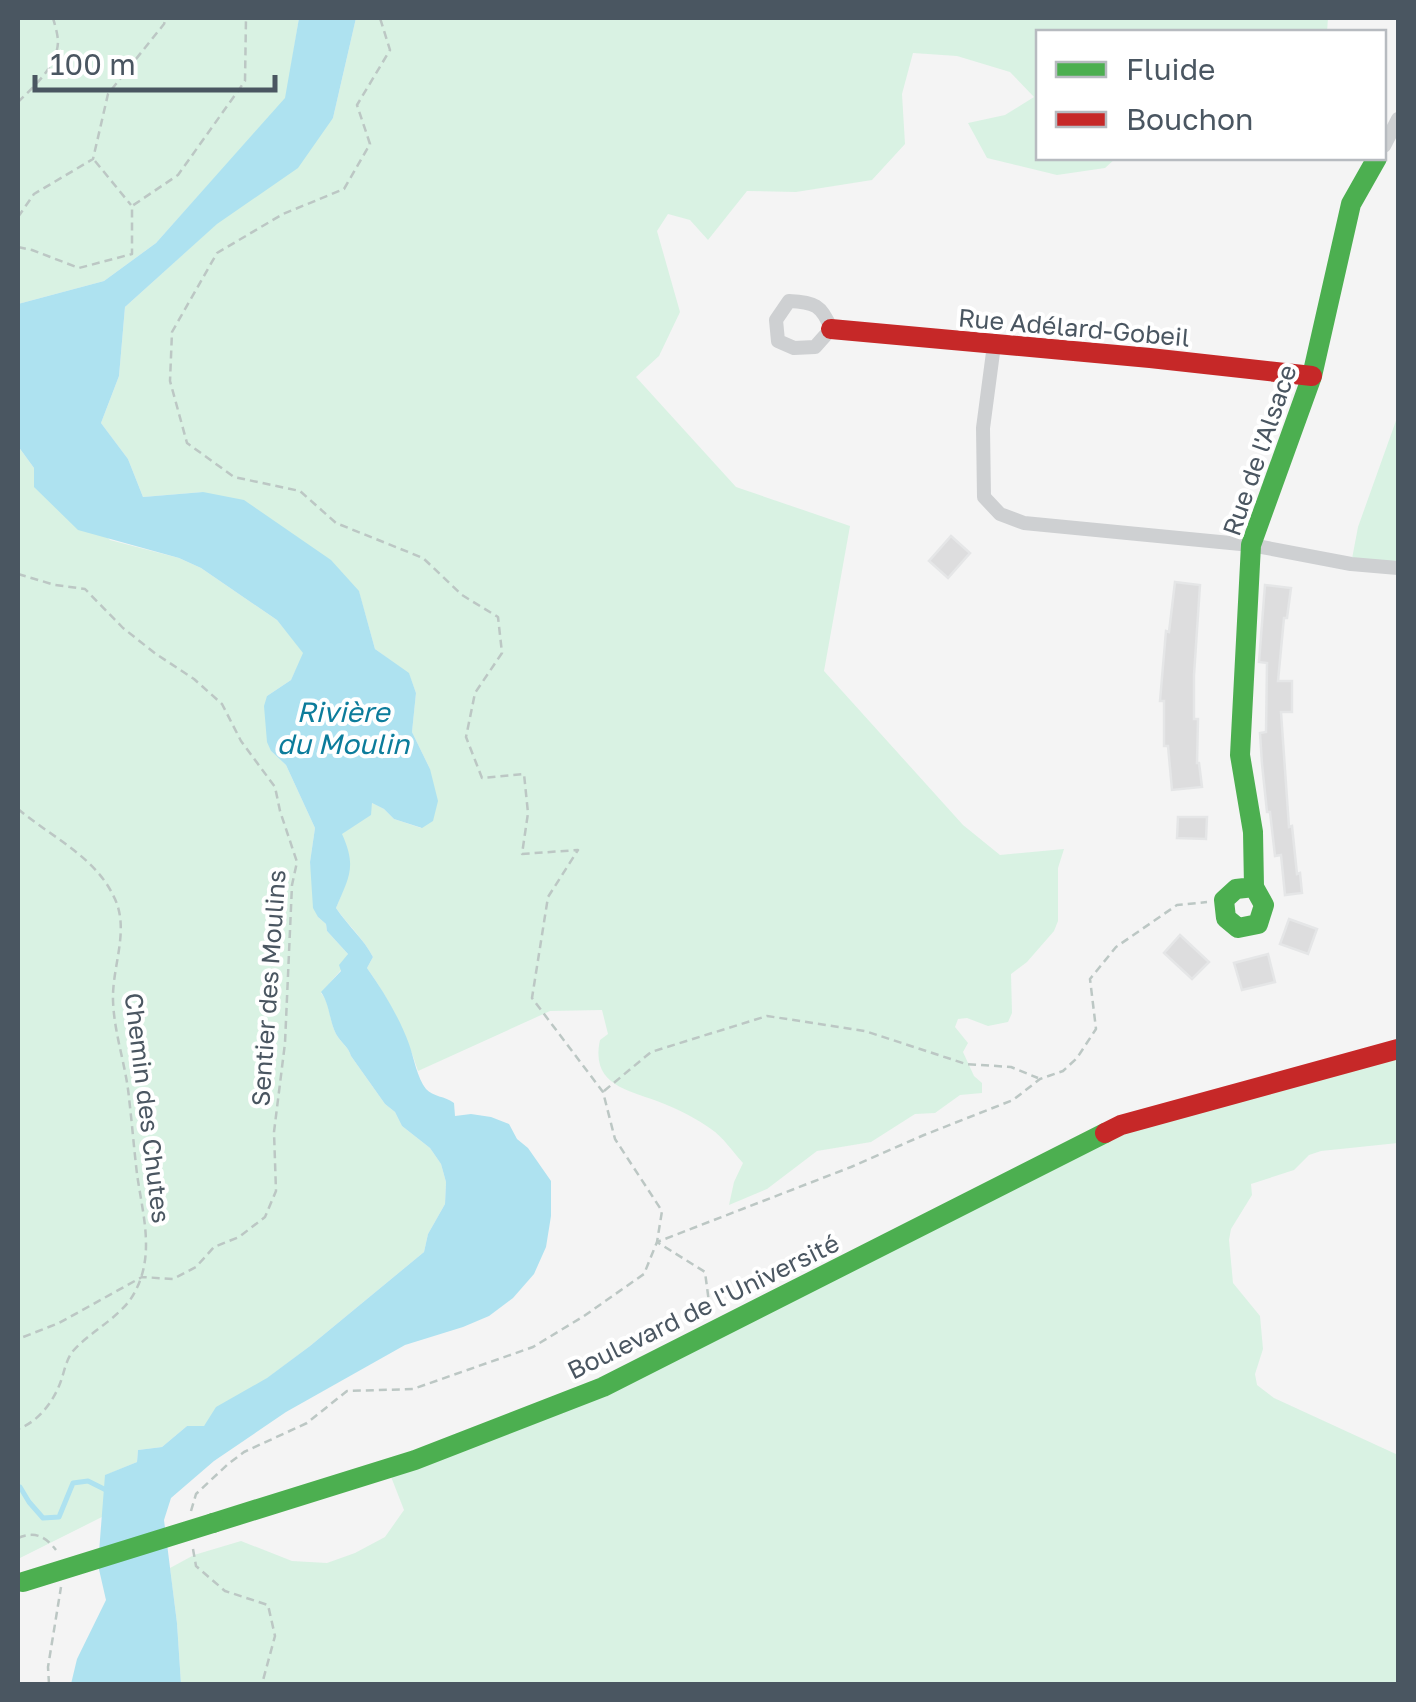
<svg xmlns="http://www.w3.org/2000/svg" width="1416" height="1702" font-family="'Golos Text',sans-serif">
  <rect width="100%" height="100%" fill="#f4f4f4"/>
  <path fill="#d9f2e3" d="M18,18h281l-13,80 -130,145 -52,38 -86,23z
    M356,18h972l-1,14h-289v126h78l-11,10 -48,7 -70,-17 -19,-35 37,-8 29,-18 -24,-25 -53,-16 -44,-3 -11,41 3,50 -33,36 -76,12 -49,-1 -39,49 -18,-20 -22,-6 -11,17 23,81 -21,44 -23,21 100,110 114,39 -26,145 139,154 37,30 64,-6 -6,19v53l-4,10 -27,31 -16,12 1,39 -4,9 -20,4 -21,-8 -9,1 -3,8 13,16 -5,9 11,24 8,7v10l-22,2 -25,18 -20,1 -44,28 -54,9 -50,38 -38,16 5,-23 9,-19c-10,-11 -20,-26 -32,-34 -14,-10 -33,-20 -49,-26 -33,-13 -72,-17 -62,-63l8,-6 -6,-24 -52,1 -132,60c-12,-37 -28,-71 -51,-103l6,-11c-10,-19 -25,-32 -37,-49 12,-30 20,-43 5,-74l29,-19 2,-12 12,6 10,10 27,9 9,-59 -18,-37 4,-39 -7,-19 -34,-25 -16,-57 -156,-100 -60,5 -15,-38 -27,-36 18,-47 6,-69 208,-189z
    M1398,415v153l-47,-4 7,-37z
    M18,446l16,22 76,72 69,18 22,10 76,52 27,33 -13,27 -24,16 4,55 15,14 29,63 -5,34 8,55 8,7 1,7 21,23 -7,16 -20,23c10,12 8,27 15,41 5,9 12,12 15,22l34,48 10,8 7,14 28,22 11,16 5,18 -1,22 -17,30 -4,18 -114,94 -106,80h-17l-25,21 -24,3 -1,12 -31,13 -2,41 -86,43z
    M1398,1049v94l-77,8 -12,4 -15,15 -43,14 1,11 -21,34 -2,11 4,43 27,33 3,33 -8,25 2,11 17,13 124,57v229h-1217l-4,-61 -7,-55 24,-13 47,-14 51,20 35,2 28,-10 30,-16 19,-27 -16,-41 215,-82 518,-262z"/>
  <path fill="#aee2f0" d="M299,18h57l-23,100 -35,50 -81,56 -92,83 -6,69 -18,47 27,36 15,38 60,-5 41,8 87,60 28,31 16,58 34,24 7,20 -4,39 18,37 8,32 -5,20 -11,7 -28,-9 -10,-10 -12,-6 -1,12 -29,19c15,33 7,43 -6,74 12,18 27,30 37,49l-6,11c17,24 32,49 42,76 5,14 8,34 17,45 7,8 19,7 28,14l1,13 16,-2 20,3 18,7 8,15 11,9 23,33v35l-5,31 -12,27 -21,24 -24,18 -26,11 -58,18 -119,67 -72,49 -43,37 -7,22 13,103 4,61h-110l6,-25 29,-59 -8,-35 7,-90 32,-13 1,-12 24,-3 25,-21h17l12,-19 51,-29 43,-32 114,-94 4,-18 17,-30 1,-22 -5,-18 -11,-16 -28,-22 -7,-14 -10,-8 -34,-48c-3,-10 -10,-13 -15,-22 -7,-14 -6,-29 -15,-42l20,-21 -2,-6 9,-11 -21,-23 -1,-7 -8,-7 -5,-9 -3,-46 5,-34 -29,-63 -15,-14 -4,-9 -3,-36 3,-10 24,-16 12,-27 -26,-33 -76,-52 -22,-10 -101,-28 -44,-43v-19l-16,-22v-142l86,-23 52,-38 129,-145z"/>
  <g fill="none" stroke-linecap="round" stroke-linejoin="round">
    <path stroke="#aee2f0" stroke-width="5" d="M18,1487h2l9,15 14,16 16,-1 14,-34 15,-2 20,10"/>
  </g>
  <path fill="#ddddde" stroke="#e5e6e7" stroke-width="2.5" d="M951,536l19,17 -22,25 -19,-17z
    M1175,582l25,3 -6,90v44h4l-1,44h2l3,24 -30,3 -4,-44h-4v-45h-4l6,-70 3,1z
    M1265,585l26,3 -4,30h-3l-6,63h14v31h-11l8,115 3,-1 5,48 3,-1 2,20 -17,2 -4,-40 -6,1 -5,-44h-3l-5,-48 -2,-31 6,-1 1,-69 -8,-1z
    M1178,817h29l-1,22 -29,-1z
    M1289,919l28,10 -9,25 -28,-10z
    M1180,935l29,27 -17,17 -28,-26z
    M1268,954l7,28 -33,8 -8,-27z"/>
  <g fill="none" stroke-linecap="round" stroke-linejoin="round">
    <path stroke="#bcc7c4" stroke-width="2.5" stroke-dasharray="8 5" stroke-linecap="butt" d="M18,102c16,-16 39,-35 40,-60 0,-7 -3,-17 -5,-24
      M95,161l36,44
      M18,217l16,-23 59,-35 15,-65 56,-70 2,-6
      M18,247l14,3 47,18 53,-14v-48l46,-31 67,-94 1,-63
      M18,574l37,11 30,4 38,39 33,26 38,25 28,25 19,37 34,46 5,24 17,51 -5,23 -7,158 -11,89 2,59 -11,26 -26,20 -25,10 -18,20 -23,12 -31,-2 -83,46 -41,16
      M18,809c32,27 76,47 95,86 18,33 -1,70 0,105 1,34 13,65 16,98 3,25 5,51 8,76 6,43 20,86 -7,126 -16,21 -40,32 -57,51 -8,10 -9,24 -14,35 -8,19 -22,36 -41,43
      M604,1091l47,-39 116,-36 98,15 101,33 45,3 27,11
      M710,1310l-5,-38 -48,-30 194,-75 73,-32 89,-35 27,-21 23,-8 14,-13 19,-29 -6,-50 26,-32 61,-42 30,-3
      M191,1511l5,-17 32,-30 16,-12 63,-29 40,-32 66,-2 120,-42 51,-31 60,-42 13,-32 5,-31 -47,-72 -12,-47 -71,-94 16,-101 30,-47 -56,4 6,-41 -4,-39 -42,4 -16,-41 9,-44 27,-40 -4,-36 -36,-22 -39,-37 -87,-35 -36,-32 -66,-14 -47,-34 -17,-62 2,-49 45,-79 66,-39 61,-25 26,-45 -13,-39 33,-55 -10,-32
      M18,1538c17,-7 27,-2 38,12
      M193,1549l3,17 29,25 43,14 7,31 -13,48
      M49,1684l-1,-17 13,-80"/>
    <path stroke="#ced0d2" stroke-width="14" d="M1384,146l14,-27
      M789,301c25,1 33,4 42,28l-16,18 -21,1 -16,-7 -2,-21z
      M994,345l-11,83 1,69 16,17 24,9 227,22 100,19 47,4"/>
    <path stroke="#4caf50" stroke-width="20" d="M1254,887l-18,2 -12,11 2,18 12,10 20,-4 6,-19 -10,-18 -1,-55 -13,-77 11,-210 61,-169 39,-172 26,-46
      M213,1523l202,-63 188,-73 502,-254"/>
    <path stroke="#c62828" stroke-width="20" d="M831,329l319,29 162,18
      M1105,1133l16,-8 277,-76"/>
    <path stroke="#4caf50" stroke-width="20" d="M23,1582l190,-59"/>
  </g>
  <g text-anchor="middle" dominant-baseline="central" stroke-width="8" stroke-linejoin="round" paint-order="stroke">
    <g font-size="25" fill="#4a5661" stroke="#fff">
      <text transform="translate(1074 327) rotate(5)">Rue Adélard-Gobeil</text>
      <text transform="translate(1259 450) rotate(-71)">Rue de l'Alsace</text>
      <text transform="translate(268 988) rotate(-86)">Sentier des Moulins</text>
      <text transform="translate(148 1108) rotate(83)">Chemin des Chutes</text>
      <text transform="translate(703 1306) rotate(-26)">Boulevard de l'Université</text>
    </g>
    <g font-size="28" font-style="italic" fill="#0c7c9b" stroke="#fff">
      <text x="343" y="711">Rivière<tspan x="343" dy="32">du Moulin</tspan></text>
    </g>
  </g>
  <rect width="1416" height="1702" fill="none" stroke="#4a5661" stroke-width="40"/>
  <rect x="1036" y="30" width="350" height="130" fill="#ffffff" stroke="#b7bbc0" stroke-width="2.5"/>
  <rect x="1056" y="62" width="50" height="15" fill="#4caf50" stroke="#b7bbc0" stroke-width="2.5"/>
  <text x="1126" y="80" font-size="30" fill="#4a5661">Fluide</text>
  <rect x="1056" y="112" width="50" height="15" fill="#c62828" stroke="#b7bbc0" stroke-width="2.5"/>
  <text x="1126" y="130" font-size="30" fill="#4a5661">Bouchon</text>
  <path d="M35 75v15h240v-15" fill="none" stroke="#4a5661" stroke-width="5"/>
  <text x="50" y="75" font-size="30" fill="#4a5661" stroke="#ffffff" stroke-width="8" paint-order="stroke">100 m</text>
</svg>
